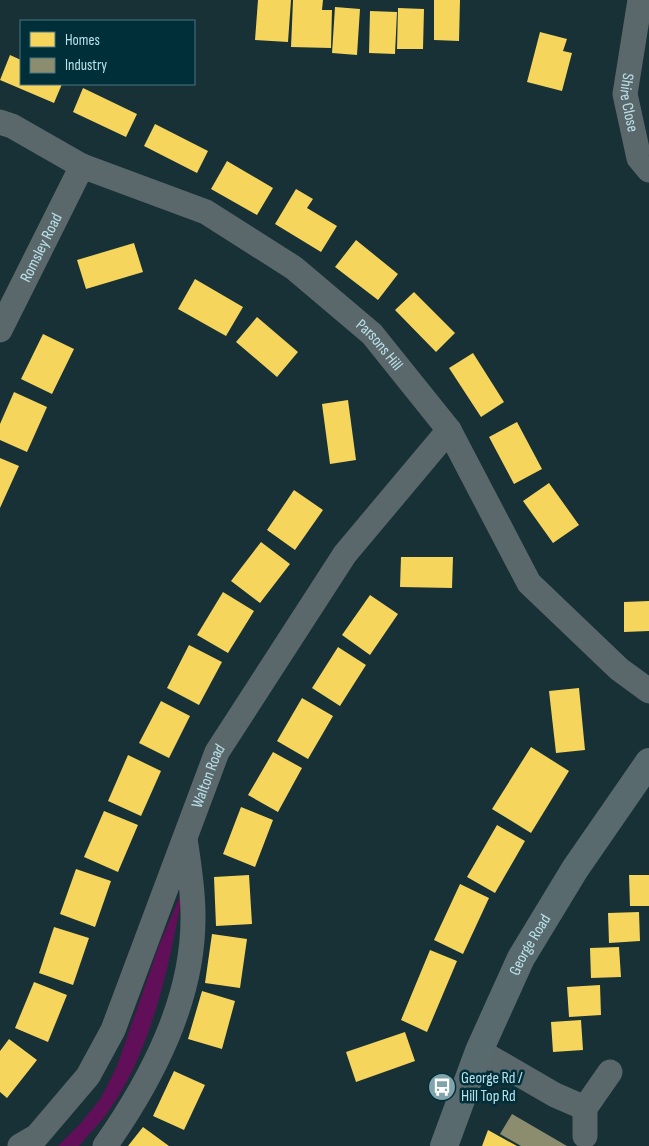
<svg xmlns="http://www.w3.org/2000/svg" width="649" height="1146" font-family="'Sofia Sans Condensed',sans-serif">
  <rect width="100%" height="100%" fill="#173136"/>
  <path fill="#610f59" d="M184,887c-15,78 -32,169 -82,233 -8,9 -16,17 -23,26h-21l23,-23 20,-25 16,-32 43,-123z"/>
  <path fill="#f6d55c" d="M258,0h33l-3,42 -33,-2z
    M293,0h30l-1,10h10l-1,38 -40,-1z
    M434,0h26l-1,41 -25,-1z
    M335,7l25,2 -3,46 -25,-2z
    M398,8l26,1 -1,40h-26z
    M370,11l27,1 -2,42 -26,-1z
    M540,32l27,7 -4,12 9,2 -10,38 -35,-9z
    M10,55l11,5v24h41l-8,19 -54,-23z
    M83,88l54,26 -11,23 -53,-25z
    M155,124l53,27 -11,22 -53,-27z
    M227,161l46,27 -16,27 -46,-26z
    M296,189l17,10 -6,9 30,18 -16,26 -46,-28z
    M356,240l42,34 -20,26 -43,-33z
    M134,243l9,29 -57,17 -9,-29z
    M195,279l48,28 -17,29 -48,-27z
    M414,292l41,41 -19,19 -41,-42z
    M257,317l41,35 -21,25 -41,-35z
    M43,334l31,15 -22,45 -31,-15z
    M473,353l31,49 -23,15 -32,-49z
    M14,392l33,15 -20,45 -27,-12v-16z
    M348,400l8,60 -26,4 -8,-60z
    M517,422l25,47 -28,15 -25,-47z
    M0,458l19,8 -19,42z
    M549,483l30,42 -26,18 -30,-42z
    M294,490l29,20 -28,40 -28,-20z
    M261,542l29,22 -30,39 -29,-22z
    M401,557h52l-1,31 -52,-1z
    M223,592l31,19 -26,42 -31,-18z
    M370,595l28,19 -28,41 -28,-20z
    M649,601v30l-25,1v-30z
    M189,645l33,17 -23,43 -32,-17z
    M338,647l28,18 -26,41 -28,-18z
    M579,688l6,62 -29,3 -7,-62z
    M302,698l31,18 -25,43 -31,-18z
    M161,701l29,15 -21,42 -30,-15z
    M531,747l38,24 -38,62 -39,-24z
    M273,752l29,16 -24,44 -30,-17z
    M128,755l33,16 -20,45 -33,-15z
    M241,807l32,13 -18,47 -32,-13z
    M104,811l34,14 -20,47 -34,-15z
    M497,825l28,16 -30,52 -28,-16z
    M76,869l35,12 -16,46 -35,-13z
    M249,875l3,49 -36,2 -2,-49z
    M629,875h20v31h-19z
    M460,884l29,14 -26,56 -29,-14z
    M639,912l1,29 -31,2 -1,-30z
    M54,927l35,11 -16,47 -34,-12z
    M212,934l35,5 -7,49 -35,-5z
    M619,947l2,30 -30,1 -1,-30z
    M430,950l27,11 -30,71 -26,-12z
    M34,982l33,13 -19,47 -33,-14z
    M600,985l1,30 -32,2 -2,-30z
    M202,991l33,10 -13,48 -34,-10z
    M581,1020l2,30 -30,2 -2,-30z
    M405,1032l10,29 -59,21 -10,-30z
    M9,1039l28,21 -30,38 -7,-6v-41z
    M174,1071l31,14 -21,45 -31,-14z
    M143,1127l26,19h-41z
    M488,1130l29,16h-35z"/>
  <path fill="#8c8c6e" d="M512,1114l55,32h-46l-21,-12z"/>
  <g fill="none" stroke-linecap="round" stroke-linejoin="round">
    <g stroke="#5b686b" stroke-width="25">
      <path id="s1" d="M640,0l-15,94 14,64 10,12"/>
      <path id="s2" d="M0,122l12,4 70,40 124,46 88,56 78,66 77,96 80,153 90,86 30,22"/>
      <path id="s3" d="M0,330l82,-164"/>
      <path d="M479,1051l76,44 30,13"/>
      <path d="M585,1136v-28l25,-36"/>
      <path id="s4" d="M20,1146l17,-10 51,-60 25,-46 104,-278 128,-198 104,-124"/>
      <path d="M105,1146c47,-67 89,-147 88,-231 0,-25 -4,-51 -8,-76"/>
    </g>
    <path stroke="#586a6d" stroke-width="28" id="s5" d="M444,1146l35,-95 42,-93 54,-89 74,-107"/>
  </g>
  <defs>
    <g id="bus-disc" transform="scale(1.4375)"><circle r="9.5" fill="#81a3ac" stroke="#002f39"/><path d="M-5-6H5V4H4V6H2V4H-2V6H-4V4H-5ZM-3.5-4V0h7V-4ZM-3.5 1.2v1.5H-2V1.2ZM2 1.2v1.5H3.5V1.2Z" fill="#fff"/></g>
  </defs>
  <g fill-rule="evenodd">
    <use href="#bus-disc" x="442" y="1087"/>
  </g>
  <g text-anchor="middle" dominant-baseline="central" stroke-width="5" stroke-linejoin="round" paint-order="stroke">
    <g font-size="16" fill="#bae1eb" stroke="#002f39">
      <text stroke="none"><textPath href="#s1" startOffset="104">Shire Close</textPath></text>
      <text stroke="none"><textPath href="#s3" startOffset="92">Romsley Road</textPath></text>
      <text stroke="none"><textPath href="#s2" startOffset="445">Parsons Hill</textPath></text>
      <text stroke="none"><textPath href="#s4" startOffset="422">Walton Road</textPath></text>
      <text stroke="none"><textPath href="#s5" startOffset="219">George Road</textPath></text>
    </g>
    <g font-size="16" fill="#bae1eb" stroke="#002f39" text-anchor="start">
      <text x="461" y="1078">George Rd /<tspan x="461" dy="18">Hill Top Rd</tspan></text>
    </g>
  </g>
  <rect x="20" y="20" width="175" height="65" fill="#002f39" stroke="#4a7680"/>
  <rect x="30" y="32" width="25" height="15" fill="#f6d55c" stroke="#4a7680"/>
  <text x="65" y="45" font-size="15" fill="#bae1eb">Homes</text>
  <rect x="30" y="58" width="25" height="15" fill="#8c8c6e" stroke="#4a7680"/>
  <text x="65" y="70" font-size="15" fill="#bae1eb">Industry</text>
</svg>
